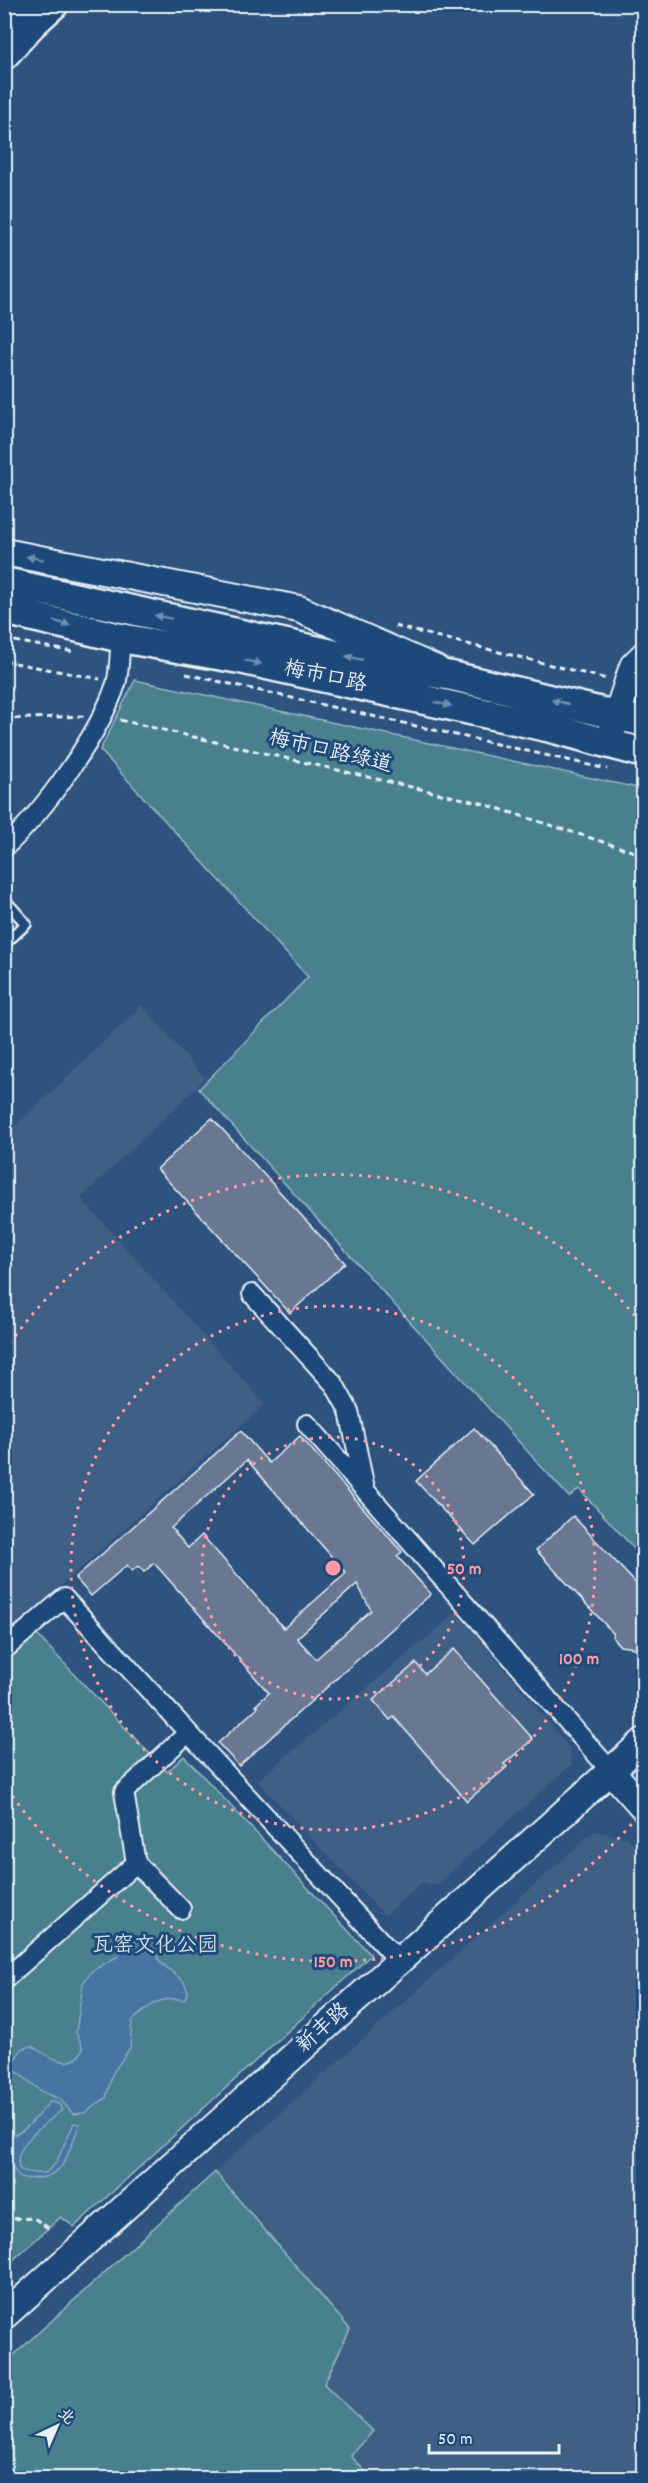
<svg xmlns="http://www.w3.org/2000/svg" width="648" height="2483" font-family="Dekko,'LXGW WenKai TC',sans-serif">
  <rect width="100%" height="100%" fill="#2e537f"/>
  <filter id="ink" filterUnits="userSpaceOnUse"><feTurbulence type="fractalNoise" baseFrequency=".0167" numOctaves="2"/><feDisplacementMap in="SourceGraphic" scale="12" xChannelSelector="R" yChannelSelector="G"/><feConvolveMatrix kernelMatrix="1 2 1 2 8 2 1 2 1" color-interpolation-filters="sRGB"/></filter>
  <g filter="url(#ink)">
    <path fill="#405e85" d="M142,1005l63,74 -124,119 184,206 -260,231v-499z
      M457,1612l112,135 3,17 -136,122 -13,-4 -38,34 -128,-135z
      M594,1831l34,7 15,18v622h-272l-20,-22 22,-25 -49,-47 26,-55 -135,-157z"/>
    <path fill="#4a808e" stroke="#99b8c3" stroke-width="1.5" d="M135,680l508,109v769l-64,-69 -10,8 -370,-408 109,-112 -208,-227z
      M23,1620l144,152 17,-16 187,199 -297,272 -13,-10 -56,50 -1,-632z
      M215,2172l135,157 -26,55 49,47 -22,25 20,22h-366v-115z"/>
    <path fill="#4774a2" stroke="#87a6c4" stroke-width="1.5" d="M143,1938l4,10 7,1 6,13 24,20 4,10 -4,8c-24,-5 -35,6 -52,21l-2,27 -18,26 -6,24 -22,15 -11,1 -13,-15 -19,-8 -31,-25 12,-17 10,-3c15,10 42,28 51,2l-7,-15 7,-50 9,-12 26,-15 9,-12z
      M50,2102l9,2 3,6c-15,13 -53,37 -42,60l13,3h13l10,-10 18,-40 6,1c-15,35 -15,59 -60,54l-15,-20v-22c18,2 33,-22 45,-34z"/>
    <path fill="#6b7792" stroke="#e8f1f8" stroke-width="1.5" fill-rule="evenodd" d="M212,1118l133,145 -55,50 -133,-144z
      M474,1428l60,66 -59,51 -59,-64z
      M241,1431l28,32 31,-27 102,116 -5,4 34,38 -192,172 -21,-23 40,-36 -2,-2 13,-12 -115,-130 -10,9 -6,-6 -6,5 -5,-6 -36,31 -16,-18zM247,1460l99,113 -62,55 -82,-93 -14,13 -17,-20zM357,1584l14,26 -55,49 -19,-21z
      M573,1516l71,76v52l-9,4 -15,-2 -7,-8v-5l-77,-83z
      M454,1649l79,90 -29,25 3,3 -40,34 -73,-84 -4,3 -17,-20 43,-37 9,11z"/>
    <g fill="none" stroke-linecap="round" stroke-linejoin="round">
      <g stroke="#e8f1f8" stroke-width="14">
        <path id="lane" d="M4,899l22,25 -22,20"/>
      </g>
      <g stroke="#e8f1f8" stroke-width="22">
        <path id="street" d="M4,848c40,-37 95,-113 112,-164 4,-14 3,-32 5,-46
          M252,1294l82,90 15,27 16,78
          M307,1424l303,346
          M4,1650l60,-52 335,363
          M136,1863l45,46
          M4,1980l132,-117 -12,-71 64,-59"/>
      </g>
      <g stroke="#e8f1f8" stroke-width="30">
        <path id="secondary" d="M12,4l20,20
          M4,552l295,57 137,60
          M611,734l22,-68 11,-11
          M610,1770l34,38
          M4,2316l640,-575"/>
      </g>
      <g stroke="#e8f1f8" stroke-width="33">
        <path id="primary" d="M4,55l28,-31 22,-20
          M4,582l374,82 74,12 192,46
          M4,610l117,28 119,21 311,69 93,25"/>
      </g>
      <path stroke="#e8f1f8" stroke-width="3" stroke-dasharray="6 4.5" stroke-linecap="butt" d="M395,626l212,53
        M4,639l70,13
        M4,661l96,18
        M186,674l421,95
        M4,719l80,-3
        M120,720l361,83 163,52
        M4,2222l6,-3 24,-1 17,12"/>
      <use href="#lane" stroke="#1f4a7a" stroke-width="9"/>
      <use href="#street" stroke="#1f4a7a" stroke-width="18"/>
      <use href="#secondary" stroke="#1f4a7a" stroke-width="26"/>
      <use href="#primary" stroke="#1f4a7a" stroke-width="28"/>
    </g>
    <defs><path id="oneway-solid" d="M-6-.8H1V-3.2L6.5 0L1 3.2V.8H-6Z" transform="scale(1.5)"/></defs>
    <g fill="#6f8dac">
      <use href="#oneway-solid" transform="translate(35 558) rotate(-169)"/>
      <use href="#oneway-solid" transform="translate(163 617) rotate(-168)"/>
      <use href="#oneway-solid" transform="translate(62 623) rotate(13)"/>
      <use href="#oneway-solid" transform="translate(354 658) rotate(-168)"/>
      <use href="#oneway-solid" transform="translate(253 662) rotate(12)"/>
      <use href="#oneway-solid" transform="translate(560 702) rotate(-167)"/>
      <use href="#oneway-solid" transform="translate(443 704) rotate(12)"/>
    </g>
  </g>
  <g fill="none" stroke="#ff9aa2" stroke-width="3" stroke-dasharray="3 6">
    <circle cx="333" cy="1568" r="131"/>
    <circle cx="333" cy="1568" r="262"/>
    <path d="M643 1810A393 393 0 0 1 5 1785M5 1351A393 393 0 0 1 643 1326"/>
  </g>
  <g text-anchor="middle" dominant-baseline="central" stroke-width="6" stroke-linejoin="round" paint-order="stroke">
    <g font-size="21" fill="#e8f1f8" stroke="#1f4a7a">
      <text transform="translate(325 678) rotate(12)">梅市口路</text>
      <text transform="translate(330 753) rotate(13)">梅市口路绿道</text>
      <text transform="translate(324 2029) rotate(-42)">新丰路</text>
    </g>
    <g font-size="21" fill="#d0e0e8" stroke="#1f4a7a">
      <text x="155" y="1947">瓦窑文化公园</text>
    </g>
  </g>
  <circle cx="333" cy="1568" r="9" fill="#ff9aa2" stroke="#1f4a7a" stroke-width="3"/>
  <g font-size="18" text-anchor="middle" font-weight="bold" fill="#ff9aa2" stroke="#1f4a7a" stroke-width="6" stroke-linejoin="round" paint-order="stroke">
    <text x="464" y="1574">50 m</text>
    <text x="579" y="1664">100 m</text>
    <text x="333" y="1967">150 m</text>
  </g>
  <rect width="648" height="2483" fill="none" stroke="#1f4a7a" stroke-width="24"/>
  <rect x="12" y="12" width="624" height="2459" fill="none" stroke="#e8f1f8" stroke-width="2" filter="url(#ink)"/>
  <g transform="translate(57 2426) rotate(44)" stroke="#1f4a7a" stroke-width="4.5" paint-order="stroke">
  <path d="M0-4.5L10 22L0 15L-10 22Z" fill="#e8f1f8"/>
  <text y="-9" font-size="16" font-weight="bold" text-anchor="middle" fill="#e8f1f8">北</text>
  </g>
  <path d="M429 2444v9h130v-9" fill="none" stroke="#e8f1f8" stroke-width="3"/>
  <text x="438" y="2444" font-size="18" fill="#e8f1f8" stroke="#1f4a7a" stroke-width="4.5" paint-order="stroke">50 m</text>
</svg>
